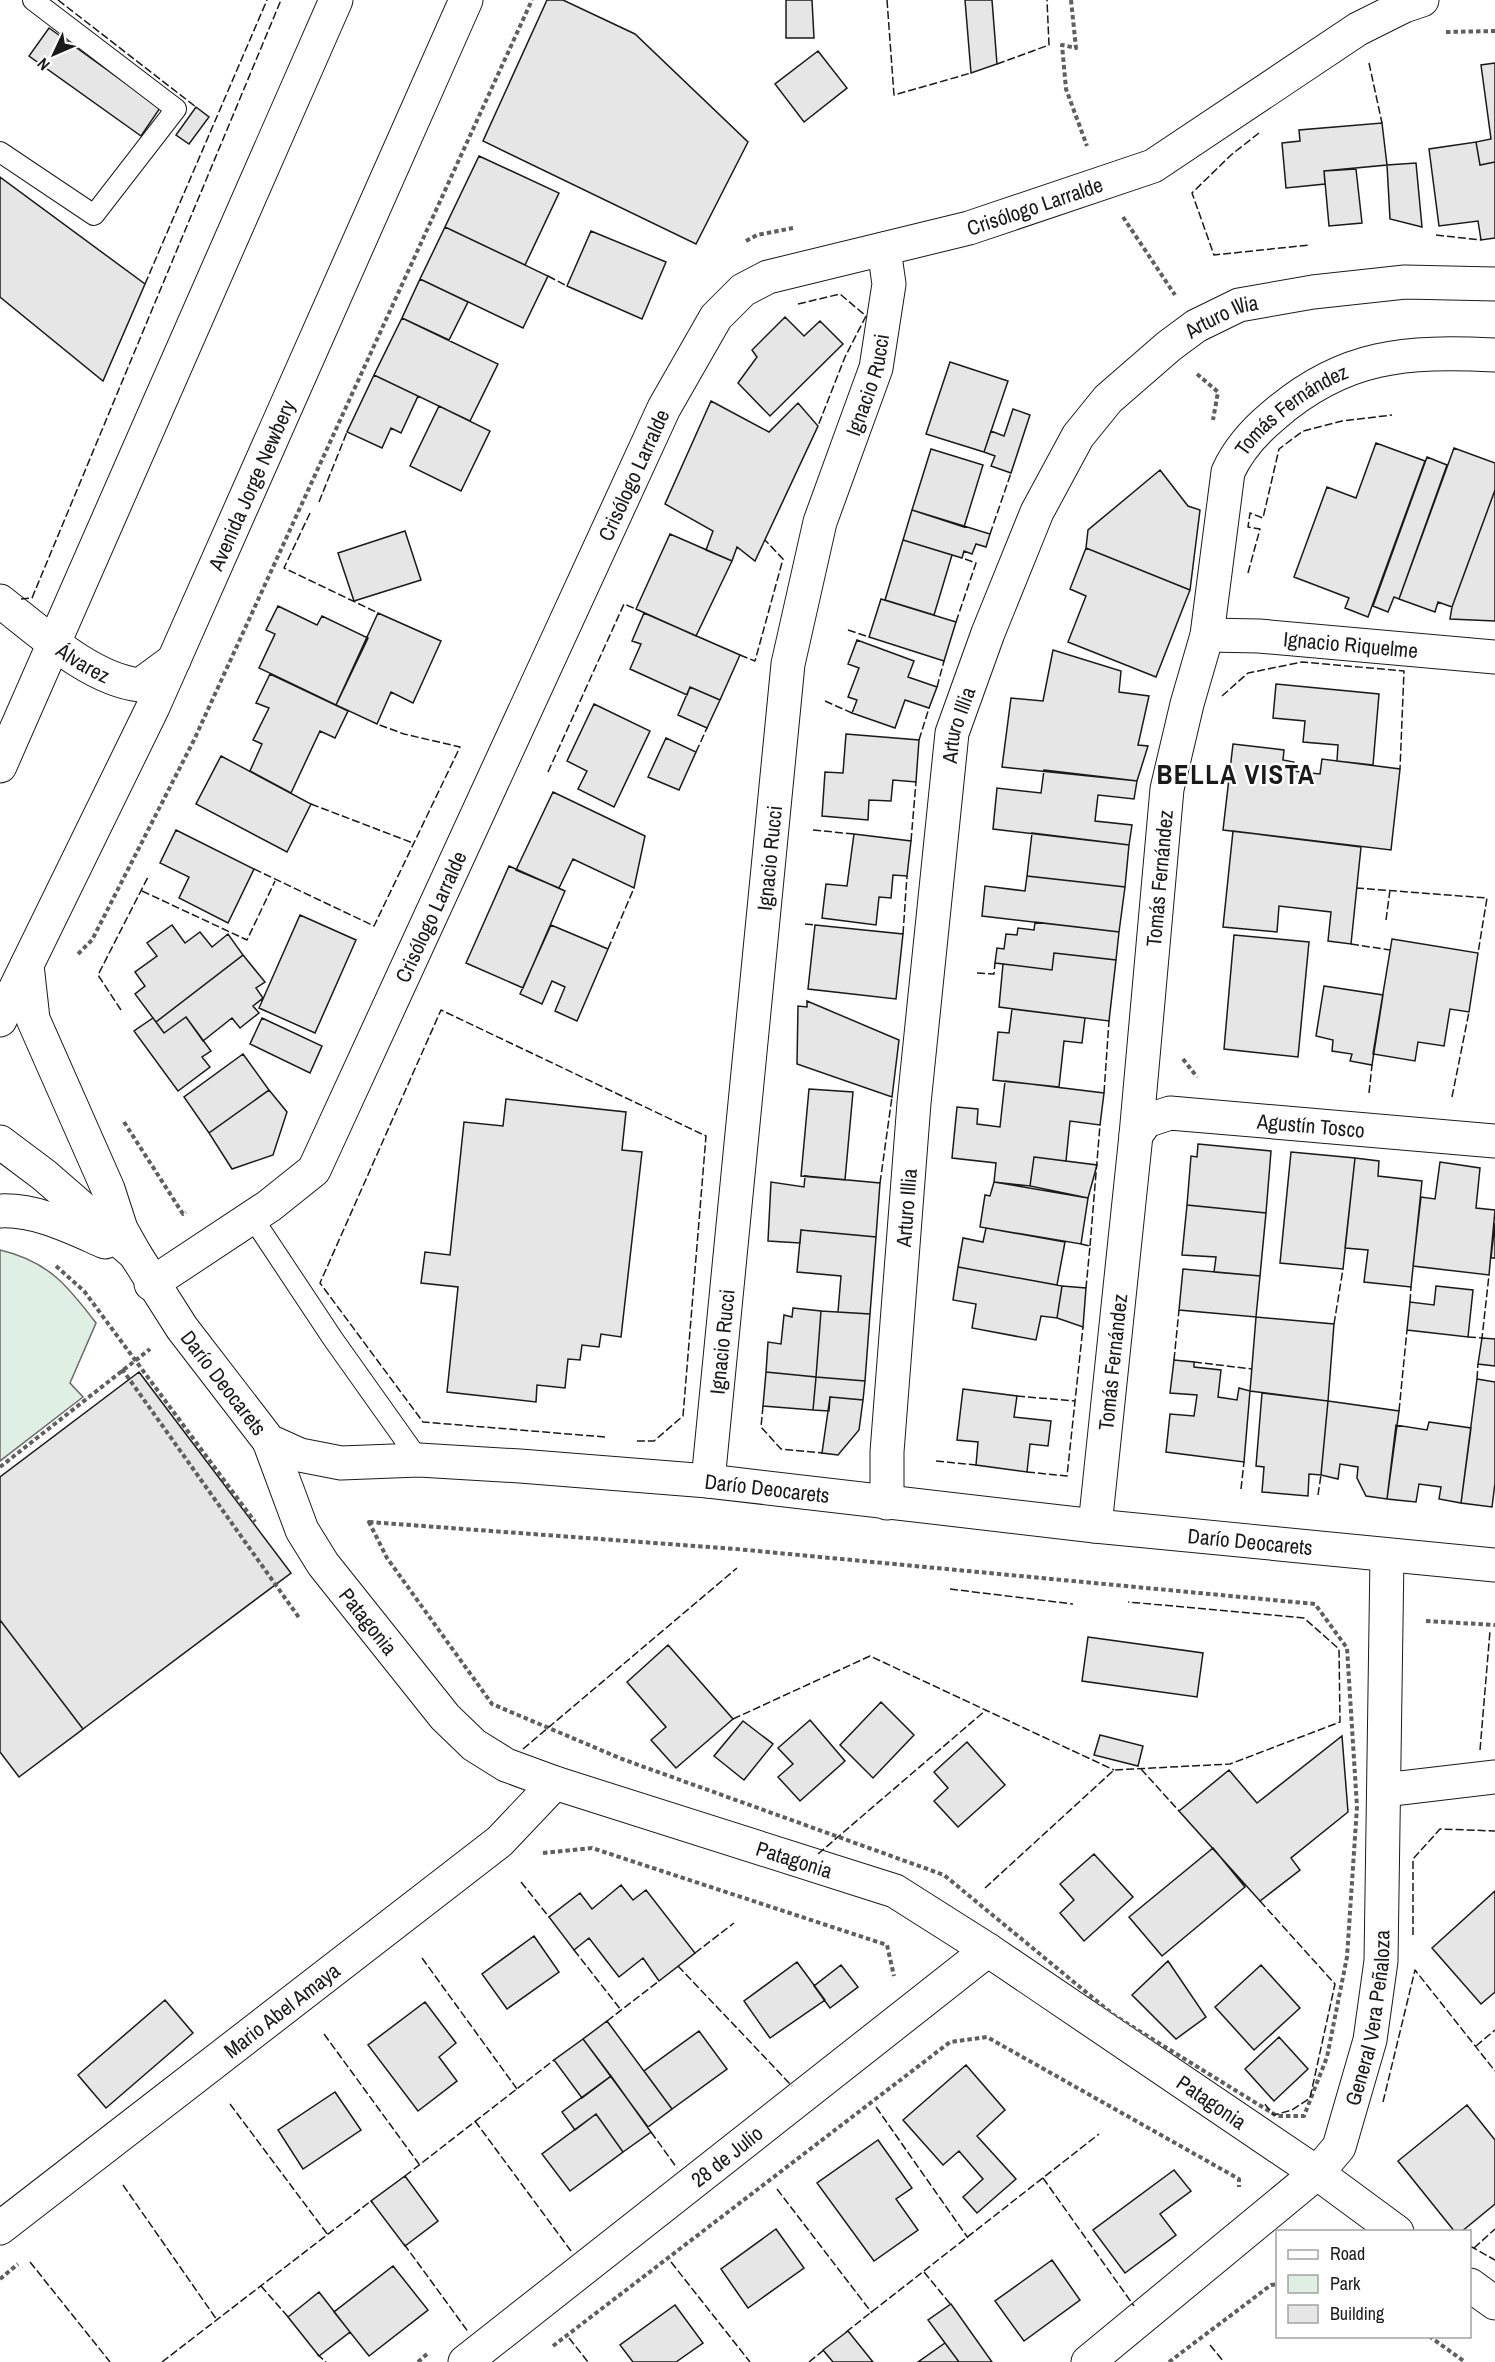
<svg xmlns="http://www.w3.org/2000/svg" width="1495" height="2362" font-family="'Archivo Narrow',sans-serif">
  <rect width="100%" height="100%" fill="#fff"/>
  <path fill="#e0efe3" stroke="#6a6a6a" stroke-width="1.5" d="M0,1250c48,11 68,36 96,73l-26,60 13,14 -83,64z"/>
  <path fill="#e6e6e6" stroke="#1a1a1a" stroke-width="1.5" d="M547,0h16l72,34 113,108 -52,102 -213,-103z
    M786,0h26l2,38h-28z
    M965,0h27l5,64 -26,9z
    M49,28l111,80 -19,28 -112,-80z
    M818,51l29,37 -43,34 -29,-38z
    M1495,63v99l-15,3 -4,-23 15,-3 -10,-74z
    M196,107l13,10 -20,27 -13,-9z
    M1382,123l5,42 -63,6 1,13 -39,4 -4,-45 18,-2 -1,-11z
    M1476,142l4,23 15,-3v76l-14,2 -3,-19 -39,5 -10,-77z
    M479,156l80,37 -34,72 -80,-38z
    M1416,163l6,64 -32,-8 -3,-54z
    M1356,169l6,54 -33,3 -5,-55z
    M0,177l145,107 -42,97 -103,-84z
    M445,227l103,49 -25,52 -103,-49z
    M591,231l75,31 -24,57 -75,-33z
    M420,279l48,23 -19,38 -47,-22z
    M785,317l19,19 16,-15 23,23 -73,72 -32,-33 19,-26 -5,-7z
    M402,318l96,46 -28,57 -96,-46z
    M950,362l58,19 -24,71 -58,-18z
    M374,375l44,21 -17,37 -10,-5 -9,20 -35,-16z
    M711,401l58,31 29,-29 20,23 -63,135 -18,-14 -5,14 -26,-11 7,-19 -48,-27z
    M439,406l51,25 -29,60 -51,-25z
    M1013,409l17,6 -19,58 -20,-7 4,-10 -11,-4 7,-21 13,5z
    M1376,443l49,18 -57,156 -23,-9 4,-10 -55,-21 33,-90 29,11z
    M1454,448l41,15v27l-43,117 -14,-5 -3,10 -36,-13z
    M931,449l52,16 -19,62 -52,-17z
    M1427,457l20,8 -48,134 -5,-2 -6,15 -15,-6z
    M1160,470l28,36 12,4 -10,80 -104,-42 2,-18z
    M1495,490v131l-45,-2 2,-12z
    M912,510l78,24 -4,13 -10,-3 -4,10 -8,-3 -2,7 -59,-18z
    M405,531l16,49 -67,21 -16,-48z
    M670,534l62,27 -36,75 -60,-27z
    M903,540l49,15 -18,60 -49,-15z
    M1086,548l104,42 -34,87 -88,-35 18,-46 -16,-7z
    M881,599l75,23 -12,39 -75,-24z
    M278,606l39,19 5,-9 46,22 -32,67 -77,-37 16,-34 -9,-4z
    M378,613l63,28 -28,62 -22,-11 -14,32 -41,-19z
    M644,613l96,42 -20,45 -30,-13 -3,8 -57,-26 11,-25 -9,-3z
    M857,640l57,21 -6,16 29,10 -8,21 -24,-8 -10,28 -43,-15 5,-13 -9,-3 11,-29 -11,-4z
    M1053,650l68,21 -2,21 30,4 -11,49 10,1 -11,35 -135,-14 9,-69 32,3z
    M270,674l78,37 -13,27 -15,-7 -29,62 -41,-22 12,-27 -9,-4 16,-32 -13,-5z
    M1276,684l103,10 -6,71 -36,-4 1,-16 -35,-3 2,-21 -32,-3z
    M690,687l30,13 -13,28 -29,-13z
    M594,704l56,27 -36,76 -36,-18 9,-18 -20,-10z
    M846,734l73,6 -3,42 -23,-2 -2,21 -22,-1 -1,20 -46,-4 3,-44 18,1z
    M666,738l30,14 -17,38 -31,-13z
    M1233,744l51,6 -1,10 11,2 -1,9 27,3 2,-15 78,10 -9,81 -168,-20z
    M221,756l90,48 -24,48 -91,-48z
    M1044,770l93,11 -3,18 -36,-4 -3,26 37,4 -3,20 -136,-16 4,-41 44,5z
    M553,792l92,44 -11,52 -61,-29 -14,29 -43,-18z
    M176,830l78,39 -26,54 -49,-25 10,-21 -29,-14z
    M1233,831l128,16 -10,97 -23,-3 3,-29 -52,-6 -2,26 -54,-5z
    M1032,833l97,12 -4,42 -98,-11z
    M854,834l57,7 -4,35 -14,-1 -2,23 -12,-1 -3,28 -54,-7 4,-34 21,2z
    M509,866l56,25 -42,97 -57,-25z
    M1027,876l98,11 -6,45 -137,-16 3,-30 40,5z
    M300,915l56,25 -41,93 -56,-25z
    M1035,922l84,10 -3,28 -62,-7 -2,17 -57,-7 2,-15 7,1 2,-15 11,1 1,-7 16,2z
    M172,925l13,18 15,-11 12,15 16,-13 15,21 -87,67 -21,-28 10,-8 -10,-14 22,-16 -10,-13z
    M551,925l57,24 -31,72 -22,-10 10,-24 -13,-6 -10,23 -22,-10z
    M815,925l88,9 -7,65 -88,-10z
    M1234,935l75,7 -11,115 -74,-8z
    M1392,939l86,14 -9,59 -19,-3 -6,37 -26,-4 -3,19 -42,-7z
    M1054,953l62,7 -7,61 -110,-14 4,-43 49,6z
    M243,955l22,27 -9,6 7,10 -10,8 6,7 -19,15 -8,-10 -29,23 -17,-24 -22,16 -8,-11z
    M1324,986l59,9 -11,70 -22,-4 2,-7 -20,-3 1,-11 -17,-4z
    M807,1001l92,39 -7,57 -95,-33 1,-58 9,1z
    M1012,1009l73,9 -3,25 -18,-2 -5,46 -66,-7 5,-48 11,1z
    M186,1017l25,34 -9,6 8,10 -32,24 -44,-60 19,-13 11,15z
    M262,1018l60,28 -12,27 -60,-29z
    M243,1054l26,36 -60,43 -25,-36z
    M1005,1081l99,12 -4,32 -30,-4 -4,40 -32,-4 -4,29 -36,-4 2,-19 -44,-5 5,-51 21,2 -1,15 23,3z
    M809,1089l44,3 -8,88 -44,-4z
    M269,1090l18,22 -14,43 -41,14 -23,-36z
    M506,1099l120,13 -4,38 20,2 -21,185 -20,-3 -2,13 -17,-2 -2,15 -12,-1 -3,29 -28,-3 -1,17 -89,-10 11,-105 -37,-4 4,-31 25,3 14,-133 39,4z
    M1198,1144l73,7 -5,62 -79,-8 4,-49 6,1z
    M1291,1152l64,6 -12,111 -63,-6z
    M1034,1157l63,8 -9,33 -58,-12z
    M1355,1158l24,3 -1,15 44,5 -11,106 -47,-5 4,-32 -23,-2z
    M1440,1162l40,6 -4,40 19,2 -6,65 -76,-9 8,-69 14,2z
    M805,1176l75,7 -4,54 -75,-7 -1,13 -32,-2 3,-59 33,5z
    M994,1182l94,16 -7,46 -101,-17 5,-32 5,1z
    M1187,1205l79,8 -6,63 -46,-4 2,-15 -34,-2z
    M1495,1223v35h-4z
    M986,1228l79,14 -8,43 -99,-18 5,-29 20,4z
    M801,1230l75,7 -6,77 -32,-2 3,-36 -44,-4z
    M958,1267l104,19 -5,32 -16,-2 -5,24 -64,-12 4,-24 -23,-4z
    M1183,1269l77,7 -4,41 -77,-7z
    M1062,1286l24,2 -3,39 -26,-9z
    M1436,1286l37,4 -5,47 -61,-7 3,-28 24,3z
    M793,1308l28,3 -5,66 -50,-5 2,-30 13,2 3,-29 8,2z
    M821,1311l49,3 -5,67 -49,-4z
    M1256,1317l78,7 -6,77 -78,-10z
    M1482,1338l13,1v27l-17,-2z
    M1174,1360l20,2v5l27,3 -3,27 19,3 2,-12 11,3 -6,71 -78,-10 4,-38 24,2 3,-21 -27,-2z
    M139,1372l152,201 -208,156 -83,-109v-143z
    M766,1372l50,5 -3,33 -50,-4z
    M816,1377l49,4 -2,19 -33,-3 -1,14 -16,-1z
    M1477,1379l18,3v101l-3,24 -31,-4z
    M963,1389l54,7 -3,21 37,4 -3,25 -18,-2 -3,28 -51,-7 2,-23 -21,-2z
    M1262,1393l66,8 -7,74 -12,-1 -1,22 -46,-4 2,-25 -8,-1z
    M830,1397l33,3 -4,30 -21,25 -16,-2z
    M1328,1401l71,10 -12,88 -21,-3 -9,-18 1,-11 -18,-3 -2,15 -17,-4z
    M1429,1422l42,6 -10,75 -22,-4 2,-12 -22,-3 -3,18 -29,-3 9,-74 31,5z
    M0,1620l83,109 -64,48 -19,-25z
    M1088,1637l115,16 -6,44 -115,-16z
    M668,1645l65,74 -57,49 -25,-28 15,-13 -39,-45z
    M881,1702l33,33 -41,43 -33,-33z
    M810,1720l35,41 -45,40 -22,-24 15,-13 -15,-16z
    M743,1721l30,23 -29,36 -30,-24z
    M1100,1735l43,11 -5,20 -44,-11z
    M1342,1736l6,76 -57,46 9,12 -40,31 -81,-90 50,-41 28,33z
    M967,1742l38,43 -47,42 -24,-26 14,-13 -14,-16z
    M1213,1848l32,39 -83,69 -33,-39z
    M1094,1854l39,43 -49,44 -24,-28 14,-13 -14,-16z
    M621,1885l12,15 13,-10 49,63 -36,28 -16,-23 -24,19 -30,-39 -15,12 -25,-33 31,-24 12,16z
    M1495,1891v101l-14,12 -49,-56z
    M534,1936l25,36 -52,37 -25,-35z
    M1168,1961l38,56 -30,22 -44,-44z
    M797,1962l28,38 -55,38 -26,-37z
    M841,1965l17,22 -28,21 -16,-22z
    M1261,1965l39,43 -46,42 -39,-43z
    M165,2000l28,33 -87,75 -28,-33z
    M425,2002l31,41 -17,14 18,24 -39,30 -50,-66z
    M607,2021l65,88 -24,18 -65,-88z
    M699,2031l28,38 -55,40 -28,-38z
    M1279,2037l29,32 -34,32 -29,-32z
    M583,2039l28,37 -29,22 -28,-38z
    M966,2065l39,45 -28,26 39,43 -39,34 -14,-16 20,-18 -24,-28 -16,14 -40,-45z
    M611,2076l40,56 -28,20 -27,-38 -21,16 -13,-18z
    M335,2092l26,38 -58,39 -25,-39z
    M1467,2105l28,35v64l-34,28h-6l-57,-71z
    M596,2114l27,38 -53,39 -28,-37z
    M878,2140l34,48 -16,11 22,31 -44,31 -57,-78z
    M1174,2170l17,21 -31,23 16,21 -51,38 -32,-43z
    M405,2176l33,45 -33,25 -34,-45z
    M776,2229l28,39 -56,40 -27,-39z
    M1052,2260l28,40 -56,41 -29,-40z
    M393,2266l35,44 -59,46 -35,-44z
    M319,2292l31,40 -31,24 -31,-39z
    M951,2304l41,58h-33l-14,-19 -17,-23z
    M675,2305l28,38 -27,19h-43l-13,-17z
    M848,2331l25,31h-40l-10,-12z
    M945,2343l14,19h-41z"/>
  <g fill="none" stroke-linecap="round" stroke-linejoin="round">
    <g stroke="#1a1a1a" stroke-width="22">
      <path id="service" d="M0,152l94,63 82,-106 -143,-109
        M252,1217l81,122 86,121"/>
    </g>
    <g stroke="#1a1a1a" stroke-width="35">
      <g id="minor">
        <path id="s1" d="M0,601c39,30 91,79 140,84l34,-25"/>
        <path id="s2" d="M1207,635l52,1 236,21"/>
        <path id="s3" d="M1136,1135l10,-14 24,-8 325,28"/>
        <path id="s4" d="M151,1284l118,-78 45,-36 350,-762 52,-91 27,-27 25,-13 201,-49 184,-62 205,-137 46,-23 18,-6"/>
        <path id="s5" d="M269,1441l33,89 21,34 122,153 29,28 32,20 49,18 340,108 93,59 329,223 80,59"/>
        <path id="s6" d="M708,1481l80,-817 32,-142 56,-154 13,-84 -5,-35"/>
        <path id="s7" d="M887,1503v-51l27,-349 38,-370 36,-100 49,-121 41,-76 30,-37 61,-53 27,-20 43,-21 74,-13 92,-10 90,2"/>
        <path id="s8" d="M1095,1526l41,-391 31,-346 20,-85 20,-69 21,-163c10,-22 27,-41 45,-56 71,-62 133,-65 222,-61"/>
        <path d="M1384,1790l111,-13"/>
        <path id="s9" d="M0,2228l500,-387 55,-58"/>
        <path d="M1470,2285l25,18"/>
        <path id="s10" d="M465,2362l523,-412"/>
        <path id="s11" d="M1088,2362l229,-189 22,-26 31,-107 11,-79 6,-405"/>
      </g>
    </g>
    <g stroke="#1a1a1a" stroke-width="35">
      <g id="tertiary">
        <path id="s12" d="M0,1142l44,33 91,79 47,74 87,113 31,14 41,8 78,-3 101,6 188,15 387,45 400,39"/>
        <path d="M0,1211c36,-2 73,17 105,31"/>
      </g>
    </g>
    <g stroke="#1a1a1a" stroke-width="35">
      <g id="trunk">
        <path d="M0,766l336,-766"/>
        <path d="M27,965l6,54 75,170 13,40 14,25"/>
        <path id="s13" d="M0,1020l153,-313 313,-707"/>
      </g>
    </g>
    <path stroke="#5f5f5f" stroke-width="4" stroke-dasharray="4.5 3" stroke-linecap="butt" d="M1071,0l5,48 -14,-3 4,44 21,57
      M1446,32l49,-1
      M1123,217l52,78
      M746,241l11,-6 36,-7
      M1197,374l21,18 -5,28
      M78,954l14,-14 102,-200 338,-740
      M1183,1059l14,18
      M124,1122l59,92 3,-2
      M56,1266l28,25 171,231
      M122,1369l178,250
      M0,1467l150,-118
      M369,1522l367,27 579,55 32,44 10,159 -10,150 -20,100 -23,59h-27l-162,-100 -171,-141 -322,-116 -130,-55 -105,-146z
      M1426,1621l69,4
      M543,1853l49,-5 295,97 7,31
      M0,2279l18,-15
      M1429,2336l36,26
      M553,2346l397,-304 37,-5 252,142v8
      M418,2362l9,-8
      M1169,2362l102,-77 7,-1"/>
    <use href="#service" stroke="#fff" stroke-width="20"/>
    <use href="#minor" stroke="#fff" stroke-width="33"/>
    <use href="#tertiary" stroke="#fff" stroke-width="33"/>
    <use href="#trunk" stroke="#fff" stroke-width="33"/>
    <path stroke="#1a1a1a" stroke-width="1.5" stroke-dasharray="8 3" stroke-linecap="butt" d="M58,0l138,107
      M887,0l7,95 77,-22
      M1369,63l13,60
      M997,64l52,-19 -2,-45
      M1259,133l-28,22 -39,38 22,62 95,-10
      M1436,235l45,5
      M548,276l19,10
      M145,284l122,-284
      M798,304l42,-10 26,22 -21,41 -27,69
      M319,502l28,-70
      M310,513l-26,55 94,45
      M990,534l21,-61
      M1248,573l12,-44 -12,-2 2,-14 13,5 16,-69 24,-18 39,-10 50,-6
      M21,599l11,-1 249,-598
      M956,622l20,-59 -14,-5
      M848,630l21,7
      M740,655l15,6 28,-102 -18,-19
      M937,687l7,-26
      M1222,696l26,-23 54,-11 102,9 -4,98
      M825,701l27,12
      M919,740l10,-32
      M696,752l11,-24
      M548,772l76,-168 12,5
      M311,804l102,39
      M813,830l41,4
      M911,841l5,-59
      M254,869l120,57 86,-179 -56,-13 -27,-10
      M1356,888l131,10 -9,55
      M142,891l105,49 28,-59
      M1386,920l4,-30
      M805,924l10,1
      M903,934l4,-58
      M1351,944l39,6
      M608,949l26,-61
      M977,973l17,1 1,-11
      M121,1010l-23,-35 51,-100
      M1104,1093l5,-72
      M1369,1093l3,-28
      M1452,1097l17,-85
      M880,1183l12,-86
      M1081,1244l9,2 -4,42
      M1090,1246l10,-121
      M1410,1302l1,-15
      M1334,1324l9,-55
      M1468,1337l14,1 7,-63
      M1174,1360l5,-50
      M1194,1362l58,7
      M1477,1379l1,-15
      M1017,1396l58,5
      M763,1406l-2,21 20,22 41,4
      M1399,1411l8,-81
      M605,1437l-182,-15 -103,-139 121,-273 265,126 -23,280 -29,25h-19
      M936,1461l40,4
      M1027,1472l40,4 16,-149
      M1241,1489l3,-27
      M1318,1495l3,-20
      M950,1589l123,15
      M733,1719l137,-63 244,114
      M523,1749l214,-181
      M1480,1750l10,-119
      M1141,1769l38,42
      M818,1854l168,-144
      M521,1882l28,35
      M985,1888l129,-118 116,-6 110,-42 -1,-73 -35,-31 -176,-16
      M1260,1901l75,83 -25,114 -18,12 -18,5 -11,-13
      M1413,1935v-76l27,-30 55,2
      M574,1950l47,60
      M695,1953l39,-30
      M422,1958l95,131
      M678,1966l114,120
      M607,2021l52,-40
      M324,2034l95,130
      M1476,2046l19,-16
      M1383,2102l32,-132 80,101
      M230,2104l98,131
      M876,2107l92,131
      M475,2121l96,130
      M651,2132l26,36
      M405,2176l149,-116
      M1043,2178l91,128
      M123,2185l94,135
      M777,2189l95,124
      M404,2244l65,89
      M1470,2246l25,14
      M1474,2248l21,-19
      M30,2262l80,100
      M671,2262l79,100
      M924,2272l28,34
      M261,2286l28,32
      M846,2332l253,-198
      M569,2338l19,24
      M1210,2345l14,17
      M317,2354l9,8
      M162,2362l209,-161 2,2
      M809,2362l16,-13"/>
  </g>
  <g text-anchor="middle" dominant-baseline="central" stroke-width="4.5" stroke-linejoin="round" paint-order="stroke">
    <g font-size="21" fill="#1a1a1a" stroke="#fff">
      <text stroke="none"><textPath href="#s4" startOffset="1485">Crisólogo Larralde</textPath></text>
      <text stroke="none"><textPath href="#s7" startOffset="1286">Arturo Illia</textPath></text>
      <text stroke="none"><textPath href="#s6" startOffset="1112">Ignacio Rucci</textPath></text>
      <text stroke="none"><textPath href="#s8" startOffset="1155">Tomás Fernández</textPath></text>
      <text stroke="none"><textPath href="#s4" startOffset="964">Crisólogo Larralde</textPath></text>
      <text stroke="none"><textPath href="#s13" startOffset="591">Avenida Jorge Newbery</textPath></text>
      <text stroke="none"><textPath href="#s2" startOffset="144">Ignacio Riquelme</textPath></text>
      <text stroke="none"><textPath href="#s1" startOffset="104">Álvarez</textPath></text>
      <text stroke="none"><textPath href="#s7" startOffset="782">Arturo Illia</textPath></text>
      <text stroke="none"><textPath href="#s6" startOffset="626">Ignacio Rucci</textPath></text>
      <text stroke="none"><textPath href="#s8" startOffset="651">Tomás Fernández</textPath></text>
      <text stroke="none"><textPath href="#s4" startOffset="478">Crisólogo Larralde</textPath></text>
      <text stroke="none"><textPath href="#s3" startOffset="184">Agustín Tosco</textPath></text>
      <text stroke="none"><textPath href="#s7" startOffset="296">Arturo Illia</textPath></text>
      <text stroke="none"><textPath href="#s6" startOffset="140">Ignacio Rucci</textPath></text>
      <text stroke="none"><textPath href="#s8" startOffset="165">Tomás Fernández</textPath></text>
      <text stroke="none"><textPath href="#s12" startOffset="332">Darío Deocarets</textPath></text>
      <text stroke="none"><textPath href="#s12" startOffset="909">Darío Deocarets</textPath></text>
      <text stroke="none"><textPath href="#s12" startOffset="1395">Darío Deocarets</textPath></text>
      <text stroke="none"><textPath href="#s5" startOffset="208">Patagonia</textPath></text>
      <text stroke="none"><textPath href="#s5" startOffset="712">Patagonia</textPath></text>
      <text stroke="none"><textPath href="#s9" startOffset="356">Mario Abel Amaya</textPath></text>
      <text stroke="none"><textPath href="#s11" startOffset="464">General Vera Peñaloza</textPath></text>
      <text stroke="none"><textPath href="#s5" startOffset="1198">Patagonia</textPath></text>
      <text stroke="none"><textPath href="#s10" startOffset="333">28 de Julio</textPath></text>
    </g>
    <g font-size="27" font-weight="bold" letter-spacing="1.5" fill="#1a1a1a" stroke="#fff">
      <text x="1236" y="774">BELLA VISTA</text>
    </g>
  </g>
  <rect x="1276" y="2230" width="195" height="108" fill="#ffffff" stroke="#a3a3a3" stroke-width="1.5"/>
  <rect x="1288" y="2250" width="30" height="9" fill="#ffffff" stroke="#a3a3a3" stroke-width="1.5"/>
  <text x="1330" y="2260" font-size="18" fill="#1a1a1a">Road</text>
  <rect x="1288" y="2275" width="30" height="18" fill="#e0efe3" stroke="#a3a3a3" stroke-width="1.5"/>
  <text x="1330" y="2290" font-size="18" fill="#1a1a1a">Park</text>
  <rect x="1288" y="2305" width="30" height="18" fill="#e6e6e6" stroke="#a3a3a3" stroke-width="1.5"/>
  <text x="1330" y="2320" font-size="18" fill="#1a1a1a">Building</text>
  <g transform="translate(54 54) rotate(226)" stroke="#ffffff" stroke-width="4.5" paint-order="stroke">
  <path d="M0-4.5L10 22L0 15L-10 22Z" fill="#1a1a1a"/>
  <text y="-9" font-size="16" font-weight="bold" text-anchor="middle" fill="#1a1a1a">N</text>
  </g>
</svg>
